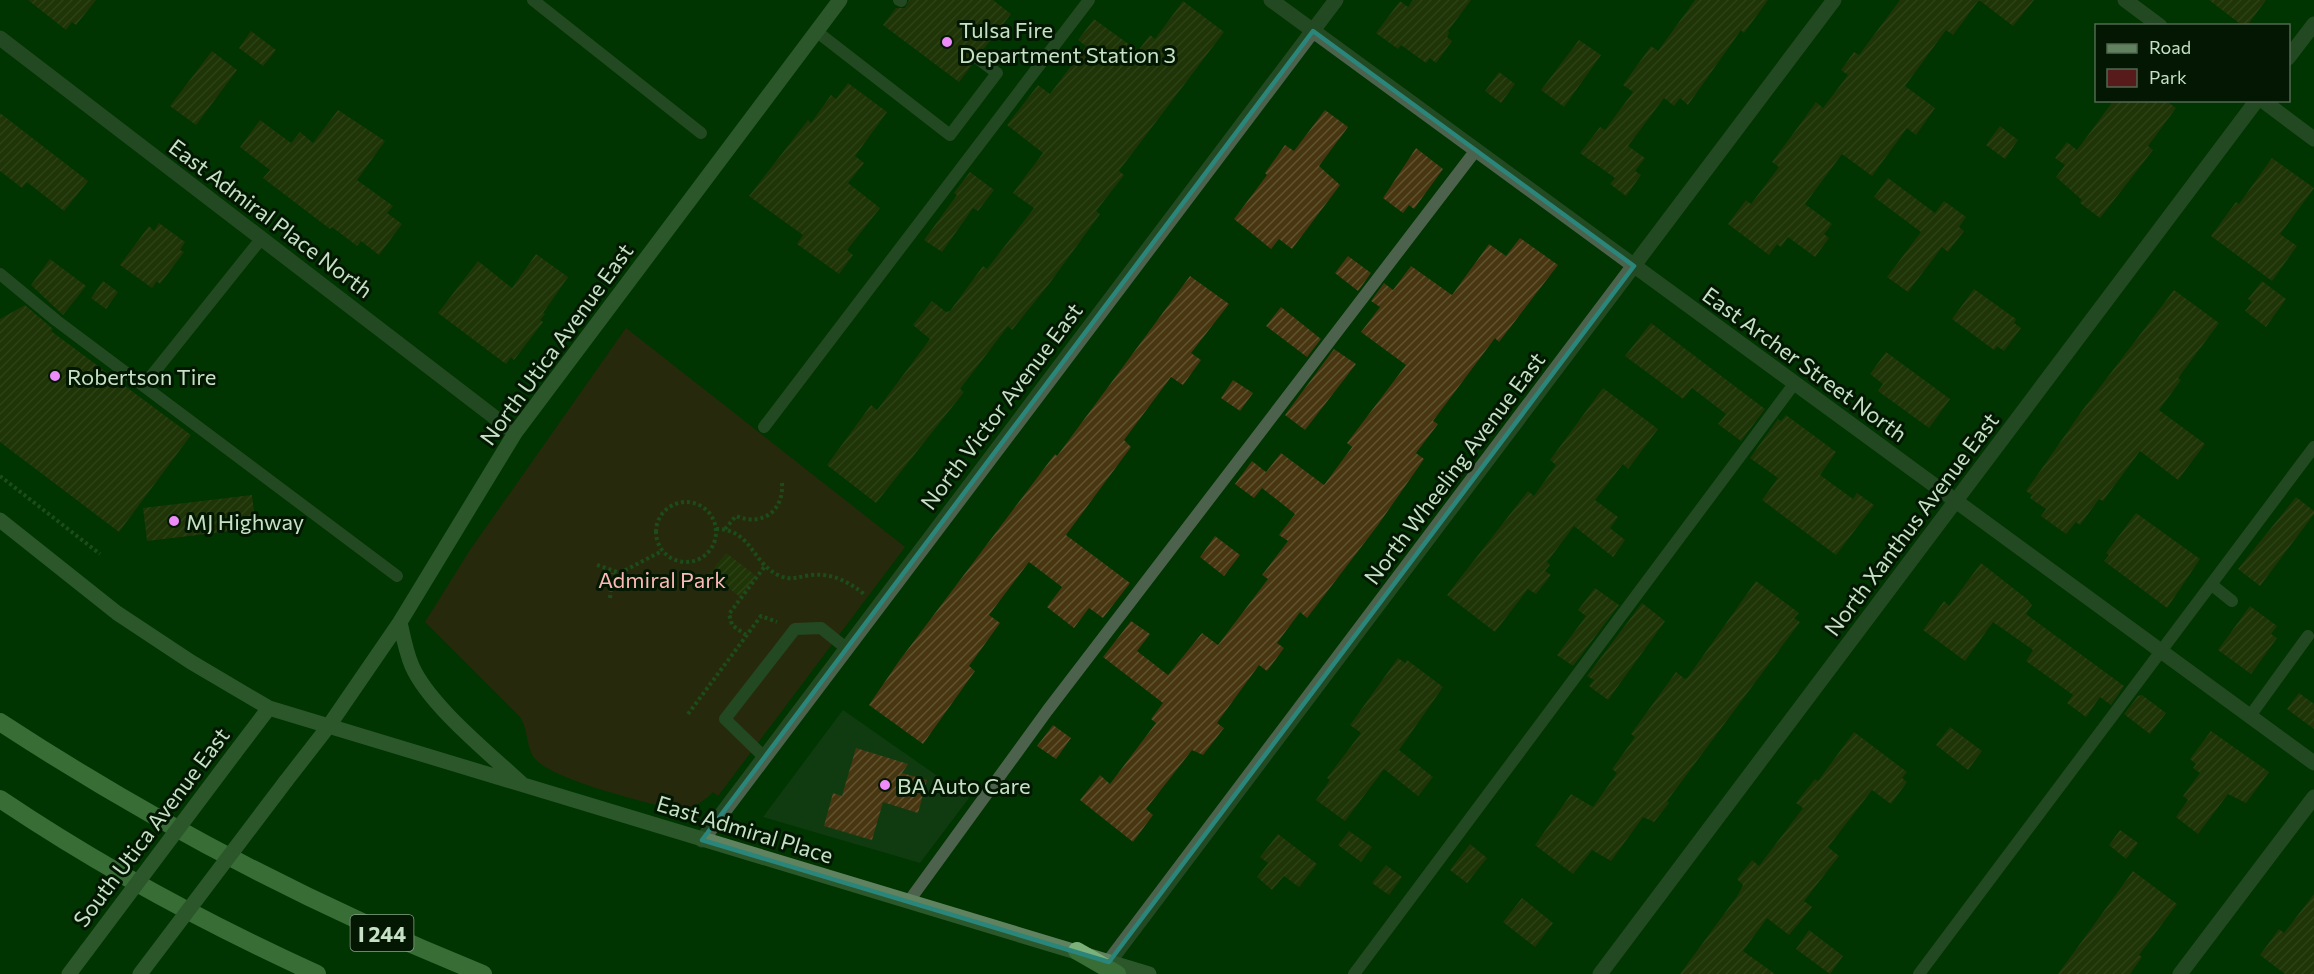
<svg xmlns="http://www.w3.org/2000/svg" width="2314" height="974" font-family="Commissioner,sans-serif">
  <defs>
    <pattern id="building-hatch" width="6" height="6" patternUnits="userSpaceOnUse" patternTransform="scale(1.5)"><rect width="6" height="6" fill="#483611"/><path d="M-1 1l2-2M0 6l6-6M5 7l2-2" fill="none" stroke="#615332"/></pattern>
  </defs>
  <rect width="100%" height="100%" fill="#003400"/>
  <path fill="#103b11" d="M843,710l126,88 -49,65 -157,-46z"/>
  <path fill="#581b1c" d="M626,328l279,219 -187,249 -5,-4c-12,13 -28,20 -46,16 -27,-8 -120,-29 -134,-52 -7,-12 -5,-27 -13,-39l-95,-95 45,-72z"/>
  <path fill="url(#building-hatch)" d="M28,0h68l-20,25 -4,-3 -6,8z
    M909,0h84l18,14 -29,37 -11,2 -2,5 3,7 -13,17 -76,-57 13,-17h9z
    M1413,0h58l-23,31 1,2 -2,4 5,4 -16,22 -6,-5 -4,5 -25,-18 -3,4 -22,-16 24,-32 8,6z
    M1695,0h73l-24,33 -3,-3 -53,75 -8,-7 -6,8 -10,-8 -36,48 17,12 -10,13 6,4 -15,21 -16,-12 5,-6 -35,-25 20,-26 5,3 28,-38 -10,-7 28,-39 7,5z
    M1900,0h134l-21,26 -34,-26 -26,35 -7,-5 -41,56 30,22 -19,27 -9,-7 -35,48 -30,-22 -37,50 27,20 -8,10 5,4 -14,19 -27,-20 -7,10 -4,-3 -8,11 -41,-31 18,-24 5,4 28,-37 -7,-5 29,-39 15,-21 7,6 25,-33 -7,-5 13,-18 5,3z
    M2209,0h57l-19,26h-4z
    M1183,1l41,31 -103,136 -2,3 5,4 -28,36 4,3 -51,70 -37,46 -4,-4 -48,63 4,3 -88,111 -49,-38 44,-60 6,5 53,-71 -17,-14 19,-24 14,11 4,-1 33,-45 4,3 47,-61 -21,-15 30,-40 -36,-28 31,-40 12,9 36,-48 -8,-6 16,-21 44,32 12,-16 5,4z
    M251,31l25,19 -13,16 -24,-18z
    M1579,40l22,15 -37,52 -23,-17z
    M212,51l25,19 -41,55 -26,-19z
    M1499,72l16,12 -14,19 -16,-12z
    M848,83l39,29 -32,44 9,7 -16,20 32,25 -33,42 6,5 -14,19 -42,-30 6,-9 -54,-39 59,-76 3,3 20,-28 5,4z
    M2114,100h51l11,8 -28,38 5,4 -53,68 -20,-15 2,-3 -26,-23 9,-12 -10,-7 12,-16 10,8z
    M338,110l47,31 -28,39 36,26 -6,7 15,11 -23,31 -18,-14 -4,5 -25,-19 -2,2 -67,-51 7,-8 -30,-23 20,-27 31,23 9,-11 13,11z
    M1325,110l23,17 -29,39 21,19 -48,64 -13,-10 -8,10 -37,-30 33,-44 -2,-2 20,-28 9,6z
    M0,113l88,68 -24,30 -37,-29 -5,6 -22,-17z
    M2000,126l18,14 -13,19 -19,-14z
    M1416,148l27,21 -29,40 -5,-4 -6,8 -20,-15z
    M2272,158l42,30 -34,46 17,12 -25,35 -61,-45 25,-34 3,2z
    M970,172l24,18 -16,21 -5,-3 -31,44 -18,-12 33,-45 -3,-2z
    M1888,178l47,35 9,-12 22,16 -7,10 5,4 -16,21 -6,-5 -34,45 -21,-15 34,-45 -47,-35z
    M159,223l26,19 -5,8 4,2 -24,32 -3,-3 -5,7 -32,-23 29,-39 5,5z
    M1520,238l38,27 -59,77 -4,-4 -62,83 5,3 -22,29 8,6 -46,66 -71,93 -7,-6 -23,31 7,5 -17,23 -8,-6 -40,55 -2,3 7,5 -21,27 -11,-5 -46,59 7,6 -20,27 -53,-42 20,-25 10,9 46,-61 -5,-4 12,-16 -60,-46 28,-36 19,13 -13,17 31,24 34,-42 16,12 50,-66 -6,-4 26,-34 -9,-6 16,-21 -33,-26 -8,10 -19,-14 17,-23 14,11 15,-19 43,32 28,-38 -5,-4 59,-78 -45,-33 19,-25 -9,-6 13,-18 9,7 18,-24 41,29 37,-51 17,12z
    M536,254l32,23 -25,36 2,1 -5,6 3,2 -29,38 -3,-3 -5,7 -68,-51 40,-52 34,27z
    M1348,256l23,17 -13,18 -23,-18z
    M50,259l36,27 -23,29 -32,-30z
    M1190,276l39,28 -38,49 10,7 -18,25 -12,-8 -47,63 7,7 -65,88 64,48 -27,35 -14,-10 -15,20 -27,-21 15,-20 -33,-25 -40,53 11,8 -31,43 6,5 -52,73 -54,-39 30,-44 156,-207 2,2z
    M103,281l15,11 -12,17 -15,-11z
    M2262,281l24,18 -20,28 -21,-16 7,-9 -4,-3z
    M1974,289l42,30 -2,4 7,5 -17,23 -7,-5 -3,4 -42,-31z
    M2174,290l45,33 -41,55 3,2 -22,30 46,34 -27,36 -38,-29 -37,50 -4,-2 -19,26 -4,-3 -10,12 -25,-18 5,-7 -16,-11 2,-3 -6,-4 58,-83z
    M25,305l28,24 -2,2 140,104 -72,97 -119,-90v-123z
    M1281,307l40,32 -14,18 -41,-31z
    M1651,323l114,86 -24,32 -23,-17 8,-10 -34,-26 -9,11 -58,-43z
    M1334,349l22,15 -51,66 -20,-15z
    M1886,352l64,47 -21,29 -51,-37 5,-7 -13,-10z
    M1233,380l20,13 -13,18 -19,-13z
    M1603,388l55,41 -30,40 -5,-5 -28,36 23,17 -8,11 15,12 -12,17 -39,-31 -27,36 3,3 -5,6 6,4 -15,19 -8,-5 -33,43 -48,-37 81,-104 6,5 22,-31 -6,-5z
    M1786,415l50,37 -16,23 33,24 4,-6 17,12 -38,50 -74,-55 16,-22 -28,-20 28,-39 3,2z
    M252,495l4,33 -109,13 -4,-33z
    M2296,497l18,14v3l-54,72 -22,-17z
    M2136,513l64,46 -33,49 -63,-47 5,-6 -3,-2z
    M1215,536l25,19 -16,21 -24,-19z
    M726,553l30,23 -16,21 -30,-24z
    M1981,563l46,36 5,6 -6,9 98,72 -13,19 -11,-8 -14,20 -19,-14 6,-8 -47,-34 7,-11 -40,-28 -28,39 -42,-31 21,-29 5,5z
    M1756,581l43,32 -5,5 6,4 -133,179 2,2 -15,19 -11,-5 -32,44 -19,-11 -19,24 -38,-29 36,-51 22,13 24,-34 -5,-4 23,-32 -4,-3 32,-44 13,-18 9,7 3,-2z
    M1595,588l24,17 -46,61 -16,-11 29,-39 -8,-6z
    M1642,603l23,18 -57,79 -19,-14 5,-6 -7,-4z
    M2250,606l27,20 -6,8 6,4 -26,36 -33,-24z
    M1398,658l7,5 2,-3 36,27 -44,63 34,27 -15,19 -34,-27 -39,52 -29,-21 14,-20 -3,-2 34,-45 -11,-8z
    M2299,693l15,11v25l-27,-20z
    M2142,695l24,18 -16,21 -26,-20 14,-18z
    M1053,725l18,13 -15,21 -19,-13z
    M1950,727l32,24 -14,19 -32,-25z
    M2211,731l58,41 -23,31 -18,-9 -30,40 -22,-17 12,-17 -5,-4 17,-23 -7,-5 3,-4 -6,-5z
    M1854,732l53,40 -5,6 5,4 -16,22 -19,-14 -44,57 11,9 -35,45 8,6 -23,28 -22,-17 -24,33 32,23h-95l58,-79 5,-10 -6,-6 15,-19 7,6 44,-58 -7,-5 19,-24 3,2z
    M856,748l52,16 -6,9 25,7 -9,33 -35,-11 -11,38 -48,-14 9,-33 9,3z
    M2120,830l18,13 -12,16 -17,-14z
    M1349,831l23,16 -11,15 -23,-17z
    M1278,834l39,30 -18,23 -15,-11 -12,14 -15,-13 11,-14 -8,-6z
    M1470,844l17,14 -20,25 -17,-13z
    M1386,865l16,12 -13,18 -17,-12z
    M2133,871l44,33 -38,51 3,2 -12,17h-72z
    M2314,894v80h-29l-25,-19 19,-26 5,4z
    M1522,898l31,25 -18,24 -32,-25z
    M1809,930l34,26 -13,18 -34,-25z"/>
  <g fill="none" stroke-linecap="round" stroke-linejoin="round">
    <path stroke="#3c683b" stroke-width="4" stroke-dasharray="3 3" stroke-linecap="butt" d="M0,476l100,78
      M656 532a30 30 0 1 1 60 0a30 30 0 1 1-60 0Z
      M716,529c36,0 35,34 64,47 12,5 21,0 32,-1 20,-2 37,7 52,19
      M725,529l11,-13c26,11 48,-5 46,-33
      M597,565l23,8 42,-22
      M610,598l3,-25
      M746,635l-14,-10 -3,-11 36,-48
      M688,714l73,-98 16,6"/>
    <path stroke="#4d624c" stroke-width="12" d="M533,0l168,133
      M899,0l2,1
      M816,31l134,104 47,-62 -20,-15
      M0,274l57,47 340,255
      M144,385l117,-146
      M764,427l325,-427
      M2212,585l20,16
      M2250,716l58,-80
      M764,757l-39,-38 70,-90 26,-1 25,20
      M909,901l138,-190 429,-561
      M1354,974l440,-590
      M1919,974l395,-527"/>
    <path stroke="#4d624c" stroke-width="15" d="M1271,0l1043,763
      M2125,0l35,26
      M0,38l515,395
      M2288,58l26,-34
      M2262,100l52,39
      M702,840l634,-840
      M1109,962l725,-962
      M1600,974l657,-874
      M2180,974l134,-177"/>
    <path stroke="#60825e" stroke-width="15" d="M0,520l117,93 74,49 78,46 880,266
      M400,622c3,14 6,30 12,44 17,39 77,87 109,117
      M234,754l35,-46
      M286,781l42,-54 72,-105 115,-189 325,-433
      M69,974l18,-24"/>
    <path stroke="#7cb179" stroke-width="18" d="M0,722c153,100 313,184 483,252
      M0,799c101,68 207,125 317,175
      M1077,951l40,23"/>
    <path stroke="#60825e" stroke-width="15" d="M87,950l147,-196
      M140,974l146,-193"/>
  </g>
  <path d="M0 0H2314V974H0ZM1313,31l321,235 -525,696 -407,-122z" fill="#003400" fill-opacity=".55" fill-rule="evenodd"/>
  <path fill="none" stroke="#2a867b" stroke-width="4.5" stroke-linejoin="round" d="M1313,31l321,235 -525,696 -407,-122z"/>
  <g fill="#ed8cf9" stroke="#031703" stroke-width="2">
    <circle cx="947" cy="42" r="6"/>
    <circle cx="55" cy="376" r="6"/>
    <circle cx="174" cy="521" r="6"/>
    <circle cx="885" cy="785" r="6"/>
  </g>
  <g text-anchor="middle" dominant-baseline="central" stroke-width="6" stroke-linejoin="round" paint-order="stroke">
    <rect fill="#031703" stroke="#8ca48b" stroke-width="1.5" x="350.5" y="915" width="63" height="36" rx="4.5"/>
    <g font-size="21" font-weight="bold" fill="#c6e1c5">
      <text x="382" y="933">I 244</text>
    </g>
    <g font-size="22" fill="#c6e1c5" stroke="#031703" text-anchor="start">
      <text x="959" y="29">Tulsa Fire<tspan x="959" dy="25">Department Station 3</tspan></text>
      <text x="67" y="376">Robertson Tire</text>
      <text x="186" y="521">MJ Highway</text>
      <text x="897" y="785">BA Auto Care</text>
    </g>
    <g font-size="22" fill="#c6e1c5" stroke="#031703">
      <text transform="translate(271 218) rotate(37)">East Admiral Place North</text>
      <text transform="translate(556 344) rotate(-54)">North Utica Avenue East</text>
      <text transform="translate(1805 364) rotate(36)">East Archer Street North</text>
      <text transform="translate(1001 406) rotate(-53)">North Victor Avenue East</text>
      <text transform="translate(1454 468) rotate(-53)">North Wheeling Avenue East</text>
      <text transform="translate(1911 524) rotate(-53)">North Xanthus Avenue East</text>
      <text transform="translate(151 827) rotate(-53)">South Utica Avenue East</text>
      <text transform="translate(745 829) rotate(17)">East Admiral Place</text>
    </g>
    <g font-size="22" fill="#fab9b4" stroke="#031703">
      <text x="662" y="579">Admiral Park</text>
    </g>
  </g>
  <rect x="2095" y="24" width="195" height="78" fill="#031703" stroke="#516851" stroke-width="1.5"/>
  <rect x="2107" y="44" width="30" height="9" fill="#60825e" stroke="#516851" stroke-width="1.5"/>
  <text x="2149" y="54" font-size="18" fill="#c6e1c5">Road</text>
  <rect x="2107" y="69" width="30" height="18" fill="#581b1c" stroke="#516851" stroke-width="1.5"/>
  <text x="2149" y="84" font-size="18" fill="#c6e1c5">Park</text>
</svg>
